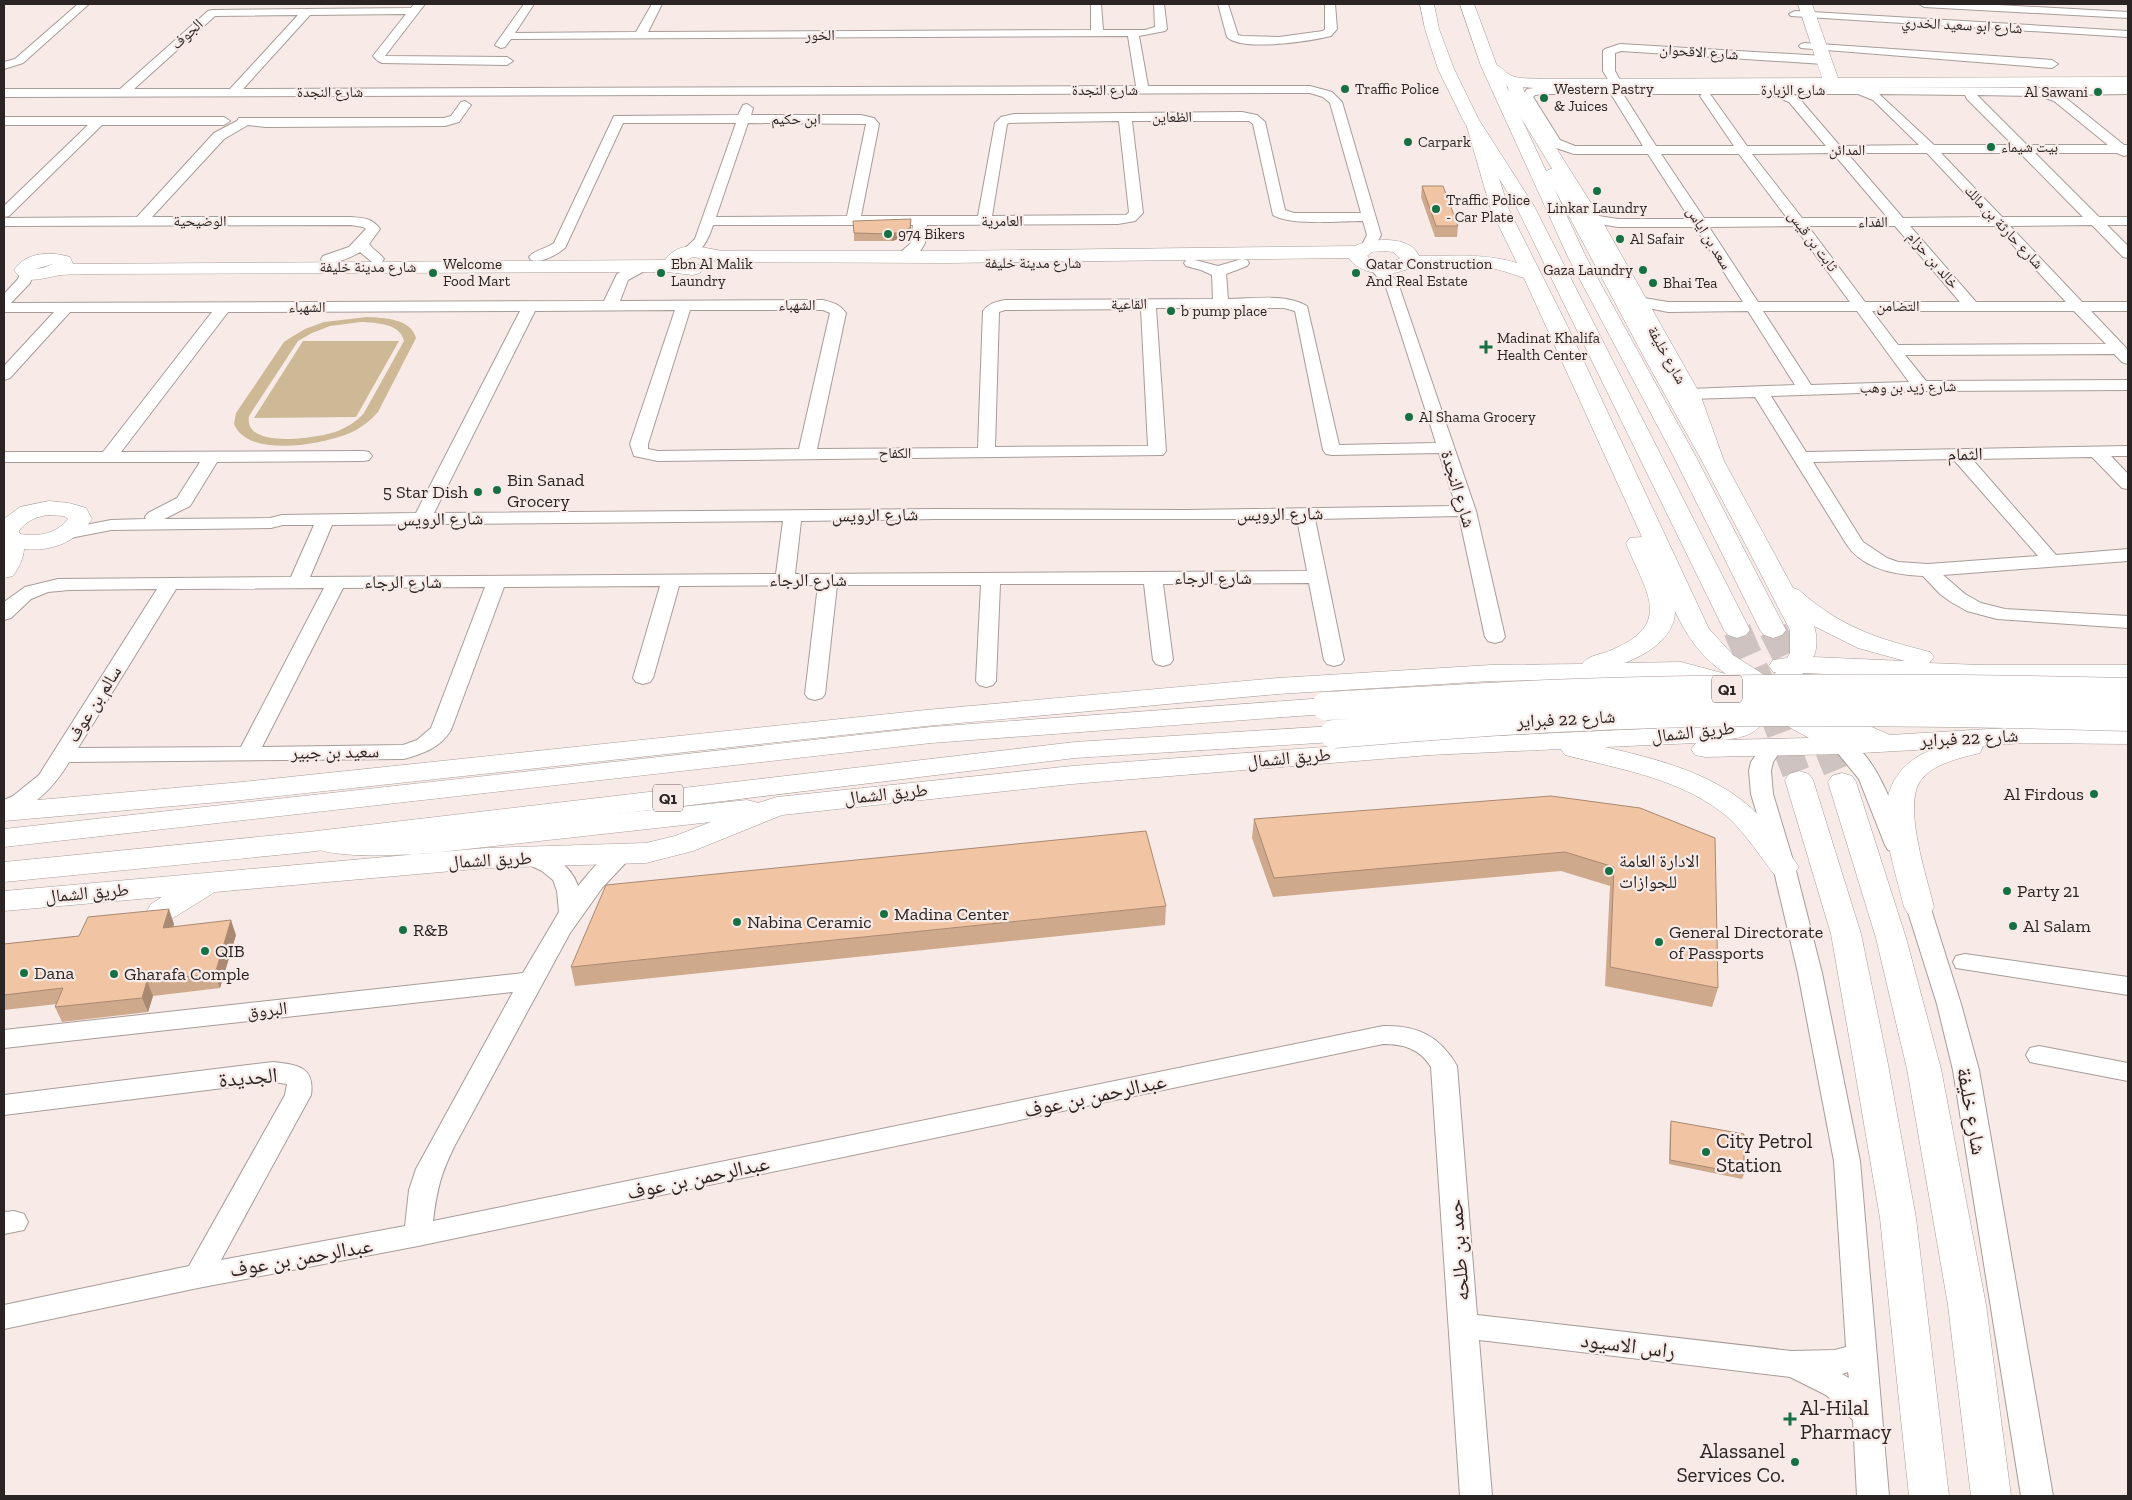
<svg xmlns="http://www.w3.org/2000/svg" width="2132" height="1500" font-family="'Zilla Slab','Noto Naskh Arabic',serif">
  <rect width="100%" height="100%" fill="#f7eae7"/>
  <path fill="#cdb996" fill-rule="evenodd" d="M367,317c16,1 44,1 49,21l-38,74c-8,9 -17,16 -28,21 -26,11 -102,26 -116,-9l2,-11 48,-71 6,-4 15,-9 19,-7zM361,322c15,1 39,1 43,19l-40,72c-8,9 -18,15 -29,19 -18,6 -92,18 -86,-16l49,-75 14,-8 18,-7z
    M303,341h96l-43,76 -102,1z"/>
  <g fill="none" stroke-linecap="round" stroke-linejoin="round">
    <path stroke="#cec3c0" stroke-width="28" stroke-dasharray="28 14" stroke-linecap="butt" d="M1737,630l31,70 31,80
      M1773,630l36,71 33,81"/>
    <g stroke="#a89c99" stroke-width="2">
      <path id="street" d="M78,4h11l-66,59 -19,6v-7l11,-3z
        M414,4h11l-40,52 122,1 6,4 -6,4 -125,-2 -4,-2 -5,-5 33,-42 -96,1 -67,74 893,-3 -8,-50 -617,3 -6,8 -4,1 -6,-3 29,-41h10l-19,29 121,-1 16,-28h10l-14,28 443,-2v-26h10l2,26h42l10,-3 -1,-23h10l3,25 -2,2 -26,5 9,50h162l22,6 10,10 39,133 -8,15h-10l-2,-3 6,-12 -4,-14c-22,0 -73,5 -90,-6l-20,-91 -4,-3h-117l11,92 -8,8 -17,3 -191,1c-1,6 0,15 -3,20 -5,10 -16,18 -27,15l-2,-3 16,-14 2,-18h-200c-4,13 -13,34 -30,30l-2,-3 14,-13 41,-116h-113l-58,125c-9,7 -22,15 -34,12l-2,-3c5,-7 17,-8 25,-14l60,-127 124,-1 5,-10 4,-1 6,4 -2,7h110l13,3 5,6 -18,92h117l17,-93 6,-6 13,-3 228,-2 15,3 8,7 20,88 9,3h67l-31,-110 -7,-6 -13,-4 -1306,4v-8h116l88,-78 4,-1 199,-2zM298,15l-68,74h-96l81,-73zM1119,121l10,91 -3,3 -134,1 15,-92 2,-1zM748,123l118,1 -19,92 -131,1z
        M1218,4h10l10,31 4,1 37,1 44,-6 2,-2v-25h10l2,25 -6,7c-20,5 -89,16 -104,1z
        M1919,4h61l148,8v6l-204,-11z
        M1795,11l333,20v6l-337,-21 -2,-2z
        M1805,43l247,17 6,4 -6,4 -251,-20 -2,-2 2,-2z
        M1620,44l204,12 6,4 -6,4 -203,-13 -6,2v18l7,13 -1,2h3l421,2 83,-2v8l-66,1 62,50h4v10l-4,1 -7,-3h-82l64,64h29v8h-21l21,21v12l-5,-1 -31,-32 -82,1 72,76h46v9h-37l37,39v14l-6,-2 -8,-8 -209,1 21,26 202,-1v10l-207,1 -150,5 35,56 322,-6v10h-17l17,18v15l-6,-1 -30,-31 -120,2 84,96 72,-6v12l-185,14 22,19 16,9 24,6 123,7v12l-131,-9 -30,-8 -16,-9 -11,-8 -17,-18c-27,-1 -60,-7 -76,-31l-92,-148 -66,2 -6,-2 -2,-3 2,-3 6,-2 106,-4 -47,-74 -80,1 -35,-7 -3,-3 3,-3 5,-2 30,5h75l-48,-75h-77l-31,-5 -2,-3 2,-3 5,-1 26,4h72l-42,-65h-74l-24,-8 -29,-49 6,-8 20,-3h65l-9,-15v-20l2,-2zM1547,94h64l32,52h-68l-15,-6 -27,-43 2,-2zM1623,94h79l-2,2 34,50h-78zM1710,94h59l20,8 37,44h-79zM1790,94h68l15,6 46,45 -79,1 -43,-50zM1879,94l86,1 2,4 46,46h-79zM1977,95l63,1 14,5 54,44h-81zM1833,153l55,65h-86l-50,-64zM1847,153h80l60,64 -84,1zM1941,153h79l63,64h-81zM1661,154h78l48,64h-83zM1794,226l56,76h-92l-49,-75zM1808,226h87l65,76h-95zM1910,226h85l71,76h-90zM1763,311h94l52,71 -98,3zM1872,311h202l32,33 -208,1zM1953,459l85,97 -110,8 -30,-2 -11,-4 -24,-16 -50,-80z
        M465,101l6,4 -12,17 -14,4 -179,1 -18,-2 -24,14 -72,78h199c13,1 21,1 29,12l-11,15c4,6 11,9 15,15l-2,3h-10l-12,-10c-10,6 -26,13 -37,10l-2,-3 2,-3 26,-9 17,-18 -3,-2 -12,-2 -347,1v-8l133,-1 77,-84 23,-12 2,-3h205l7,-2 10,-14z
        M4,117h220l6,4 -6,4h-122l-93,91 -5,1v-11l84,-81h-84z
        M1191,259l27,7 24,-7 5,1 2,3 -2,3 -21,8 2,25c25,0 57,-6 79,7l32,139 97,-2 -50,-156 -17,-20 2,-3h10l17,19 78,228 29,126 -3,4 -7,2 -7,-2 -3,-4 -26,-121 -144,3 29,141 -3,4 -7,2 -7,-2 -3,-4 -15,-77 -146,1 10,76 -3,4 -7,2 -7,-2 -3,-4 -9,-76h-144l-4,97 -3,4 -7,2 -7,-2 -3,-4 5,-96h-144l-12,109 -3,4 -7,2 -7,-2 -3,-4 13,-109 -139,1 -26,92 -3,4 -7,2 -7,-2 -3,-4 27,-92 -156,1 -53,143c-11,18 -27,23 -47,29l-335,3c-15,25 -35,47 -65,54v-16l9,-4 26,-21 118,-186 -88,1 -21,2 -17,7 -20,19 -7,2v-18l21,-15 33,-8 233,-2 23,-52h-31l-12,3 -160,2 -46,9 -6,-1 -3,-4 3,-4 6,-1 46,-9 35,-1 -1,-2 3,-4 29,-15 23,-36h-196v-10h99l109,-140h-142l-60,66 -6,2v-14l50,-54h-50v-18l14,-15 4,-9h10l2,3 -4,10 -19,20 593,-2 13,-27 21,-11h10l2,3 -2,3 -20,11 -8,21 203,-1c11,3 16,4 23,13l-29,136 161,-1 5,-137c6,-8 13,-9 22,-11l208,-1 -1,-24 -11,-5 -15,-4 -2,-3 2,-3zM1156,308h128l11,3 28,139 3,4 6,1 107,-2 17,53 -270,4 -249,-1 -503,4 101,-202 140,-1 -45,134 4,12 24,5 505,-6 3,-4zM1141,309l7,137 -153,1 4,-135 6,-2zM690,310h133l7,3 -31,136 -141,2 -10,-2v-5zM520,311l-104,202 -134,2 -12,3 -106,1 26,-13 27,-44 146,-1 6,-1 3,-4 -3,-4 -6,-1 -242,1 107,-140zM937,519h360l10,52 -512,3 6,-53zM783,521l-7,53 -466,3 22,-52zM485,587l-54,141 -14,12 -14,5 -141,2 81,-159zM324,588l-83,159 -163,1 98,-159z
        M1843,739c32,9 54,78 64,106l-3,5 -8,2 -8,-2 -3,-5 -26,-66 -27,-33 4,-5z
        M1772,740l7,2 4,5 -10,15 -2,9 2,23 22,73 27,106 38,188 29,335h-32l-4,-76 -27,-25 -36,-18 -311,-37 13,156h-32l-29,-429c-11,-18 -27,-23 -48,-23l-965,202 -220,42 -194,41v-24l185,-39 96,-171 2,-11 -14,-2 -269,33v-20l269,-33c24,3 42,4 38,33l-90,165 184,-34 4,-36 7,-21 97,-177 -509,56v-18l519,-57 36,-61 -2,-21 -4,-11 -11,-9 -19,-9 -3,-5 3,-5c23,-6 48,13 55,34 13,-15 31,-42 52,-36l3,5 -31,33 -32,45 -115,212c-14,28 -18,44 -22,76l950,-195c34,-1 57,10 74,40l20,249 315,36 43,-1 11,-3 -12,-186 -36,-188 -25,-106 -22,-73 -2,-23 2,-9 14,-20zM1848,1372l1,6 -7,-4z
        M1913,882l8,2 4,6 36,114 18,66 74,426h-32l-68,-426 -16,-66 -36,-114 4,-6z
        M1965,954l163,23v18l-172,-27 -3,-6 3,-6z
        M2039,1046l89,17v18l-98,-19 -4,-7 4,-7z
        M14,1211l10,3 4,8 -4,8 -20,4v-22z"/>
    </g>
    <g stroke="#a89c99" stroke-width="1">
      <path id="secondary" d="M1798,4h14l26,74 290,-1v10l-585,2 -20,-2 3,13 75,119 99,175 24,67 69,127 6,2c41,37 79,49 131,62l4,5 -5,6 51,2h148v16h-148l-177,-8 -22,28 23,12 4,-6 9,-2 9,2 64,28 132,-8 106,1v16l-106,-1 -39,3 -3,7c-20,5 -50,11 -61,30 -15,27 8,95 15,124l-4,7 -11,3 -11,-3 -4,-7c-14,-59 -44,-128 29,-158l-90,5 -138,3 -10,-2 -4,-6 5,-6 -91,4c51,12 105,25 145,60 17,15 30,35 44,53l5,7 -5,7 -10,3 -10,-3c-14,-18 -27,-38 -43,-54 -46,-41 -108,-50 -166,-65l-4,-6 -131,6 -358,29 -290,31 -89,36 -47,12 -160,5 -271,24 -42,26 -11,3 -11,-3 -4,-7 4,-7 11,-7 -158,14v-20l482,-43 160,-5 29,-7 36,-14 -289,32c-32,1 -73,4 -103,-4l-5,-7 5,-7 10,-3 93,1 325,-34 11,3 19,-6 295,-31 358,-27 279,-13c23,-4 26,-2 41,-21l-32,-17 -37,-10 -190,3 -213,13 -352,32 -684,74 -238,21v-18l238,-21 684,-72 352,-32 213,-13 91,-1c6,-9 18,-9 27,-13 67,-27 36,-59 17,-108l4,-5 12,-1 -118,-259c-15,-5 -29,-11 -45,-11 -19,-1 -49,-2 -66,1 -7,1 -13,4 -19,5 -15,3 -37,-2 -45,-15l-404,5 -222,-1 -30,-5 -9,4 16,4 2,4 -2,4 -7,2 -26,-3 -571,2c-12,0 -24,0 -35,1 -16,2 -36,12 -47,-5 12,-18 36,-19 56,-13l3,7 592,-4c15,-21 37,-12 58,-9h222l410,-5c16,-8 56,-11 64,10 33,0 66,-3 98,7l-26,-53 -24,-83 2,-3h12l2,3 26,83 56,111 144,308 24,26 33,21 3,5 7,-9h-3l-4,-6 4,-6 14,-2 3,-5v-23l-88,-169 -24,-67 -95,-175 -73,-119 -2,-13 -27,-21 3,-3c14,-4 19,11 31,14 9,2 19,1 28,2l279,-1zM1384,251l9,1 7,6c-10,7 -22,5 -33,-2l5,-4zM53,264l-10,4 -8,1zM1675,611c12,26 27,47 51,63l-45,-12 -57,1c22,-8 51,-25 51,-52zM1814,626l44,22 47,13 -92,-4c5,-7 4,-23 1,-31zM1769,716l40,22 -86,2c24,-3 31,-5 46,-24z
        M49,501l20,2 17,5 6,11c-16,23 -40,33 -68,30 -1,11 -5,18 -11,27l-9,2v-59l16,-12zM49,515l15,1 4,3c-12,15 -29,18 -48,15l-1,-3c7,-10 18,-15 30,-16z"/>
    </g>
    <g stroke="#a89c99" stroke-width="1">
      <path id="primary" d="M1420,4h14l5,25 15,40 25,51 55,86 216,424 -4,5 -9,3 -9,-3 -4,-5 -208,-424 -53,-86 -25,-51 -13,-40z
        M1460,4h14l23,62 49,105 7,-3 6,1 19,29 87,161 59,102 -3,5 -8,2 -8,-2 -3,-5 -57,-102 -91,-171 32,69 109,198 91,175 -4,5 -9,3 -9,-3 -4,-5 -87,-175 -105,-198 -87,-191z
        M1799,771l10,3 4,6 48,154 26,125 29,159 33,278h-40l-29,-278 -27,-159 -22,-125 -46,-154 4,-6z
        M1842,773l10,3 4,6 50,156 35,131 45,236 25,191h-40l-23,-191 -41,-236 -31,-131 -48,-156 4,-6z"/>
    </g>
    <g stroke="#a89c99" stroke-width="1">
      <path id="highway" d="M1326,698l9,2 4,6 -4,6 -9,2 -395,29 -927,104v-18l927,-102z
        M1334,726l10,2 4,6 -4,6 -10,2 -259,16 -767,94 -304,30v-20l304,-30 767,-90z"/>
    </g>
    <use href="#street" fill="#fff" fill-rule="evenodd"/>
    <use href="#secondary" fill="#fff" fill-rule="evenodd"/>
    <use href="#primary" fill="#fff" fill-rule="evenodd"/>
    <use href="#highway" fill="#fff" fill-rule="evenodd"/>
    <g stroke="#a89c99" stroke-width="29" stroke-linecap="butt">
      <path id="highway-bridge" d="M1326,706c74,-4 148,-9 221,-12 194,-7 387,-7 581,-2
        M1334,734c98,-8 196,-16 295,-19 166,-6 333,-3 499,2"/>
    </g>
    <use href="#highway-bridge" stroke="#fff" stroke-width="28"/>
  </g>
  <path fill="#cfa98c" d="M1422,186l36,40 -1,11h-22l-14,-40z
    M911,219v8l-1,9 -18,5h-38v-8z
    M1640,808l78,180 -6,19 -107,-21 5,-100 -49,-15 -288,26 -21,-59 2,-19z
    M1166,906l-1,19 -590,61 -4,-19z
    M174,924l-1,2 63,9 -16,53 -67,8 -5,16 -86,10 -7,-15 2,-3 -53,6v-66l75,-8z
    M1671,1121l73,53 -2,5 -73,-15 1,-38z"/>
  <path fill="#a98972" d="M911,219v8l-1,9 -18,5v-7z
    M169,909l5,15 -6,18 -5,-14z
    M231,920l5,15 -16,53 -5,-14z
    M147,981l6,15 -5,16 -6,-14z"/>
  <path fill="#f1c4a3" stroke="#a98972" d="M1422,186h21l15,40h-22z
    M911,219l-1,9 -18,6 -38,-1 -1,-12z
    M1551,796l89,12 75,30 3,150 -108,-21 4,-100 -49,-15 -291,26 -20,-59z
    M1146,831l20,75 -595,61 35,-82z
    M169,909l-6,19 68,-8 -16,54 -68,7 -5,17 -87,9 8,-19 -59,7v-51l75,-8 9,-19z
    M1671,1121l73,13v40l-74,-14z"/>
  <g fill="#177044" stroke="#f7eae7" stroke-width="2">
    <circle cx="1345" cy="89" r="5"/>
    <circle cx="2098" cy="92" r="5"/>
    <circle cx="1544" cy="98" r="5"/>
    <circle cx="1408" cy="142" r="5"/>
    <circle cx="1991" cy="147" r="5"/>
    <circle cx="1597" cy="191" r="5"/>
    <circle cx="1436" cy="209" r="5"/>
    <circle cx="888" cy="234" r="5"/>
    <circle cx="1620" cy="239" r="5"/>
    <circle cx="1643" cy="270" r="5"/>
    <circle cx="433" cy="273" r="5"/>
    <circle cx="661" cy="273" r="5"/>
    <circle cx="1356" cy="273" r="5"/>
    <circle cx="1653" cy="283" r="5"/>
    <circle cx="1171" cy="311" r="5"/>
    <path d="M1483.5 339.5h5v5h5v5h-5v5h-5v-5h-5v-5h5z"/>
    <circle cx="1409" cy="417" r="5"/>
    <circle cx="497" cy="490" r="5"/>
    <circle cx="478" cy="492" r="5"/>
    <circle cx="2094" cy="794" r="5"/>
    <circle cx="1609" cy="871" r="5"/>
    <circle cx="2007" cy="891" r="5"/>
    <circle cx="884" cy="914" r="5"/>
    <circle cx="737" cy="922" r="5"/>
    <circle cx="2013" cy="926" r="5"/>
    <circle cx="403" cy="930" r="5"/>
    <circle cx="1659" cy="942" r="5"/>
    <circle cx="205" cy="951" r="5"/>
    <circle cx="24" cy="973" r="5"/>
    <circle cx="114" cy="974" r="5"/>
    <circle cx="1706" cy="1152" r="5"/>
    <path d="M1787.5 1411.5h5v5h5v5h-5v5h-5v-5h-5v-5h5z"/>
    <circle cx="1795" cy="1462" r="5"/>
  </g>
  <g text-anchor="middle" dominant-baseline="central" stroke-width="4.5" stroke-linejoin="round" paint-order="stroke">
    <g font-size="15" fill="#2a2524" stroke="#f7eae7">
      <text transform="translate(1962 25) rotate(3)">شارع ابو سعيد الخدري</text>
      <text transform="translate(187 34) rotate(-43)">الجوف</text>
      <text x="820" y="35">الخور</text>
      <text transform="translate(1699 52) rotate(4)">شارع الاقحوان</text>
      <text x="1105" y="90">شارع النجدة</text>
      <text x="1793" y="90">شارع الزبارة</text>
      <text x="330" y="92">شارع النجدة</text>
      <text transform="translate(1172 117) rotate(-1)">الظعاين</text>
      <text x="796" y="119">ابن حكيم</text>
      <text x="1847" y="150">المدائن</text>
      <text x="200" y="221">الوضيحية</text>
      <text x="1002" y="221">العامرية</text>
      <text x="1873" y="222">الفداء</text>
      <text transform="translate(2004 227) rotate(47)">شارع حارثة بن مالك</text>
      <text transform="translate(1709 238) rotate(58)">سعد بن اياس</text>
      <text transform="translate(1813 241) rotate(53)">ثابت بن قيس</text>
      <text transform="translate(1933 260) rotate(49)">خالد بن حزام</text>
      <text x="1033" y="263">شارع مدينة خليفة</text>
      <text x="368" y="267">شارع مدينة خليفة</text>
      <text transform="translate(1129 304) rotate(-1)">القاعية</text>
      <text x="797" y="305">الشهباء</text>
      <text x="1898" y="306">التضامن</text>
      <text x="307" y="307">الشهباء</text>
      <text transform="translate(1667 355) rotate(61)">شارع خليفة</text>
      <text transform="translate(1908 387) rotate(-1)">شارع زيد بن وهب</text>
      <text x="895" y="453">الكفاح</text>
    </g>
    <g font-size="15" fill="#2a2524" stroke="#f7eae7" text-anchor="start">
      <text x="1355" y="89">Traffic Police</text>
      <text x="1554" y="89">Western Pastry<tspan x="1554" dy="17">&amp; Juices</tspan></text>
      <text x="2088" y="92" text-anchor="end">Al Sawani</text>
      <text x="1418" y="142">Carpark</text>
      <text x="2001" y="147">بيت شيماء</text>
      <text x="1446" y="200">Traffic Police<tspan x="1446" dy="17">- Car Plate</tspan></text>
      <text x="1597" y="208" text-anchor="middle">Linkar Laundry</text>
      <text x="898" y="234">974 Bikers</text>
      <text x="1630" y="239">Al Safair</text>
      <text x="443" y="264">Welcome<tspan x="443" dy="17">Food Mart</tspan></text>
      <text x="671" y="264">Ebn Al Malik<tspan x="671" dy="17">Laundry</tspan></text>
      <text x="1366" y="264">Qatar Construction<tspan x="1366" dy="17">And Real Estate</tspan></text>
      <text x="1633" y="270" text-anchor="end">Gaza Laundry</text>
      <text x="1663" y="283">Bhai Tea</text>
      <text x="1181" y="311">b pump place</text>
      <text x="1497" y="338">Madinat Khalifa<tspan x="1497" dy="17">Health Center</tspan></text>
      <text x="1419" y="417">Al Shama Grocery</text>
    </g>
    <g fill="#f7eae7" stroke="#68605e" stroke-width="1">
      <rect x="1712" y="675.5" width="30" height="27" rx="4"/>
      <rect x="653" y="784.5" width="30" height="27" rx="4"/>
    </g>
    <g font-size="16" font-weight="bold" fill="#2a2524">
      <text x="1727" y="689">Q1</text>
      <text x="668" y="798">Q1</text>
    </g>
    <g font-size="18" fill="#2a2524" stroke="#f7eae7">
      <text transform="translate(1965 454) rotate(-1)">الثمام</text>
      <text transform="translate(1458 489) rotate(73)">شارع النجدة</text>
      <text transform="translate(1280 514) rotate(-1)">شارع الرويس</text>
      <text transform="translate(875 515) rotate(-1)">شارع الرويس</text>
      <text transform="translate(440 519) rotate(-1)">شارع الرويس</text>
      <text x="1213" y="578">شارع الرجاء</text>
      <text x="808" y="580">شارع الرجاء</text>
      <text x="403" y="582">شارع الرجاء</text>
      <text transform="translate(94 704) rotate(-58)">سالم بن عوف</text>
      <text transform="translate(1566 719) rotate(-3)">شارع 22 فبراير</text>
      <text transform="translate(1693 732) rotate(-6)">طريق الشمال</text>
      <text transform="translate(1969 738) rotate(-3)">شارع 22 فبراير</text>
      <text transform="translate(335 752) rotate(-1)">سعيد بن جبير</text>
      <text transform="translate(1289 758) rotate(-5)">طريق الشمال</text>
      <text transform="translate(886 794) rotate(-6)">طريق الشمال</text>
      <text transform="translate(490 860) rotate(-3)">طريق الشمال</text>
      <text transform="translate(87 893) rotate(-5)">طريق الشمال</text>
      <text transform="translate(267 1010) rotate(-6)">البروق</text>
    </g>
    <g font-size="18" fill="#2a2524" stroke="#f7eae7" text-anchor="start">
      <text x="507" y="480">Bin Sanad<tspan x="507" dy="21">Grocery</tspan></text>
      <text x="468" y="492" text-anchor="end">5 Star Dish</text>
      <text x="2084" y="794" text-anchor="end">Al Firdous</text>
      <text x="1619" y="861">الادارة العامة<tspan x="1619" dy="21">للجوازات</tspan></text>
      <text x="2017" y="891">Party 21</text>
      <text x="894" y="914">Madina Center</text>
      <text x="747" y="922">Nabina Ceramic</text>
      <text x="2023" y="926">Al Salam</text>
      <text x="413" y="930">R&amp;B</text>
      <text x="1669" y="932">General Directorate<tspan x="1669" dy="21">of Passports</tspan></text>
      <text x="215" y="951">QIB</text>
      <text x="34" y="973">Dana</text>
      <text x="124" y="974">Gharafa Comple</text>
    </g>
    <g font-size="21" fill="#2a2524" stroke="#f7eae7">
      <text transform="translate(248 1077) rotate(-5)">الجديدة</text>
      <text transform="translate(1095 1095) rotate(-12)">عبدالرحمن بن عوف</text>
      <text transform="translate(1972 1111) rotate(80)">شارع خليفة</text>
      <text transform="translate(698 1177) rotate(-12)">عبدالرحمن بن عوف</text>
      <text transform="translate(1458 1250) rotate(-94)">حمد بن طلحه</text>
      <text transform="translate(301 1257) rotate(-10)">عبدالرحمن بن عوف</text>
      <text transform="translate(1628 1345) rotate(7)">راس الاسيود</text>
    </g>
    <g font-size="21" fill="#2a2524" stroke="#f7eae7" text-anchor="start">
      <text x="1716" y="1140">City Petrol<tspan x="1716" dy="24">Station</tspan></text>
      <text x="1800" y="1407">Al-Hilal<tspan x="1800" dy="24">Pharmacy</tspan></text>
      <text x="1785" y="1450" text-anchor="end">Alassanel<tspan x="1785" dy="24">Services Co.</tspan></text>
    </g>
  </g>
  <rect width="2132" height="1500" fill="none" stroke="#2a2524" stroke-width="10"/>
</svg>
